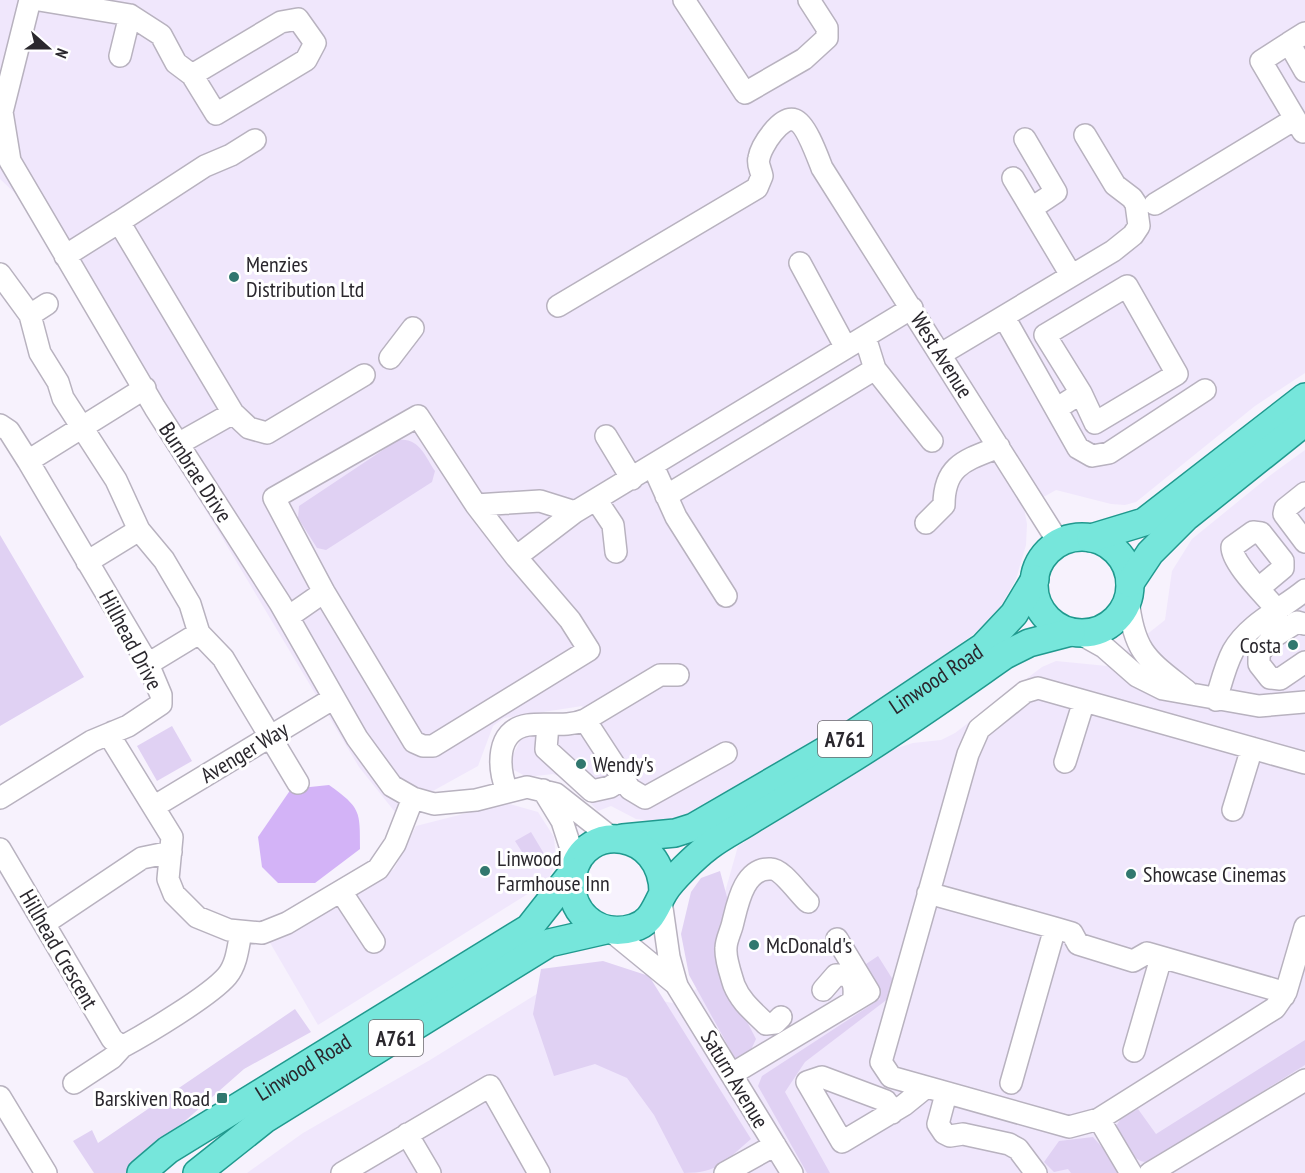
<svg xmlns="http://www.w3.org/2000/svg" width="1305" height="1173" font-family="'PT Sans Narrow',sans-serif">
  <rect width="100%" height="100%" fill="#f7f2fd"/>
  <path fill="#f0e7fc" d="M0,0h1305v373l-50,33 -119,96 -11,3 -14,-1 -55,-14 -32,18 3,16 -1,21 -10,34 -16,29 -18,20 -112,81 -168,102 -34,12 -32,-4 -25,-13 -13,5 -31,-32 -14,-5 -26,3 -13,-7 -2,-13 12,-24 39,2 30,-12 -11,-17 -78,12 -11,8 -15,40 -83,46 -36,-45 -341,-571 -18,-17z
    M1305,450v723h-1058l56,-40 127,-73 131,-81 111,24 26,-15 40,-142 156,-97 19,-6 28,-3 14,-7 87,-66 14,-6 51,5 58,-46 7,-49 20,-32 80,-65z
    M506,803l32,9 16,25 2,25 -9,20 -229,143 -49,-84 31,-13 94,-59 22,-43z"/>
  <path fill="#e0d1f3" d="M398,440c21,-3 27,16 37,31l-3,11 -106,68 -9,-2 -19,-30 1,-12z
    M0,535l84,142 -84,49z
    M172,726l20,35 -35,20 -20,-35z
    M531,832l15,25 -15,9 -16,-25z
    M720,871l11,41 -8,63 33,64 -7,15 -12,8 -48,-87 -8,-41 10,-42 10,-14z
    M878,956l17,27 -6,15 -84,64 -20,30 45,81h-23l-49,-87 4,-10 118,-77 -20,-31z
    M603,961l46,15 102,163c-26,22 -32,34 -67,34l-30,-58 -27,-37 -32,-14 -41,12 -21,-62 8,-45z
    M295,1009l16,23 -67,37 -118,104h-32l-21,-32 19,-11 6,13z
    M1305,1040v25l-156,97c-17,2 -25,-21 -34,-34l6,-10 17,-9 18,25z
    M1093,1137l23,26 1,10h-46l-3,-4 -14,3 -10,-10 15,-21z"/>
  <path fill="#d3b3f7" d="M329,785c32,23 31,26 31,64l-45,34h-37l-16,-16 -4,-30 33,-48z"/>
  <g fill="none" stroke-linecap="round" stroke-linejoin="round">
    <g stroke="#b8b2bf" stroke-width="24">
      <path id="minor" d="M30,0l-28,112 8,49 145,247 125,195 77,135 35,48 21,12 21,6 42,-4 51,-13 29,7 57,45
        M39,0l91,15 31,20 15,28 16,12 24,39 90,-54 9,-17 -17,-24 -17,3 -89,53
        M684,0l61,93 59,-34 23,-21v-10l-18,-28
        M1305,33l-16,10 16,28
        M1289,43l-28,18 42,71 2,-2
        M120,56l10,-41
        M1025,139l31,53 -24,16
        M1013,178l58,97
        M1155,204l140,-85
        M119,222l86,-56 26,-11 24,-15
        M65,256l54,-34 114,191 -55,31
        M800,263l46,85
        M0,274l30,41 10,38 18,29 5,16 53,82 23,50 25,30 26,44 9,29 24,25 75,125
        M558,306l199,-118 5,-12c-1,-6 -5,-12 -3,-18 2,-12 22,-43 36,-38 11,4 23,38 27,48l237,375
        M30,315l17,-11
        M1004,317l52,92 25,-16 -36,-58 82,-49 50,88 -82,49 -14,-30
        M865,337l10,32 57,72
        M941,354l172,-103 20,-16 6,-9 -3,-22 -4,-6 -17,-13 -30,-50
        M390,358l23,-30
        M1056,409l22,39 14,8 17,-3 96,-63
        M233,413l16,15 18,5 97,-58
        M0,425l9,6 19,30
        M606,436l26,43
        M653,466l23,51 50,79
        M1305,493l-20,16 -1,5 21,28
        M666,496l209,-127
        M597,501l16,24 3,27
        M476,505l64,-4 35,11
        M926,523l18,-18c0,-40 22,-45 55,-58
        M516,557l-40,-52 -58,-89 -144,82 50,94 90,150 9,4h10l156,-96 -19,-30 -54,-63 59,-45 337,-204
        M87,562l52,-32
        M1259,588l24,-20v-7l-22,-28 -8,-1 -21,15c0,17 34,49 46,64
        M1128,599c6,55 20,61 60,93
        M288,617l36,-25
        M1305,624l-8,-2 -24,15 -14,16v11l11,14 10,1 25,-17
        M1079,633l25,14 33,29 26,13 96,17 46,-4
        M148,664l51,-31
        M1216,700c5,-16 9,-34 17,-49 15,-27 49,-42 72,-61
        M585,720l75,-45h18
        M548,725l-2,24 46,42 18,-4 13,-8
        M113,732l1,11 58,94 -4,42 6,15 23,23 32,13 33,3 25,-10 91,-54 17,-25 18,-46
        M1065,762l19,-61
        M1305,763l-267,-75 -13,4 -46,37 -11,25 -87,308 10,15 178,50 30,-8 176,-111 11,-16 19,-65
        M543,790l19,31 14,43
        M507,791c-9,-23 -12,-61 21,-66 20,-3 37,3 57,-5l45,69 15,9 81,-45
        M0,798l92,-57 36,-15 33,-22v-9l-13,-31 -120,-203 117,-73
        M155,806l179,-108
        M1233,810l19,-62
        M0,849l112,190 10,8
        M342,893l32,49
        M928,893l127,35 17,5 6,11 55,17 14,-8 129,37 8,6
        M661,901l8,56 8,29 115,187
        M45,923l97,-65 29,-6
        M611,931l66,54
        M823,990l13,-15c15,-1 19,6 18,21
        M781,1017l-6,6 -9,1c-13,-13 -25,-22 -32,-39 -3,-10 -9,-26 -8,-37 0,-7 4,-15 6,-22 5,-19 11,-59 39,-57 11,0 28,25 37,33
        M1134,1051l27,-93
        M732,1074l137,-82 -32,-53
        M74,1083l38,-25 10,-11c24,-13 88,-51 105,-71 10,-12 11,-29 14,-44
        M1011,1083l44,-155
        M946,1094l-8,30 6,9 6,3 13,-2 46,10 9,5 18,24
        M0,1097l46,76
        M892,1113l-6,-12 -64,-24 -15,5 35,60 62,-37 21,-17
        M1099,1119l32,54
        M407,1134l23,39
        M342,1173l148,-87 49,87
        M725,1173l50,-28
        M1150,1173l155,-93"/>
    </g>
    <g stroke="#20998e" stroke-width="30">
      <g id="major">
        <circle cx="1082" cy="585" r="48"/>
        <path d="M1091,538l53,-16 161,-125"/>
        <path d="M1130,583l20,-30 36,-36 119,-95"/>
        <path id="s1" d="M623,838l52,-5 19,-6 153,-89 136,-91 31,-33 21,-35"/>
        <path d="M663,893c0,-64 -79,-72 -90,-20 -8,37 24,66 60,55 19,-5 22,-21 31,-36 7,-12 32,-36 44,-45 14,-11 31,-19 46,-29 30,-18 60,-36 89,-54 56,-34 109,-72 162,-109l24,-12 42,-11"/>
        <path id="s2" d="M141,1173l27,-23 361,-222 44,-56"/>
        <path d="M197,1173l68,-54 284,-176 57,-13"/>
      </g>
    </g>
    <use href="#minor" stroke="#fff" stroke-width="21"/>
    <use href="#major" stroke="#76e6db" stroke-width="27"/>
  </g>
  <g fill="#31776e" stroke="#fff" stroke-width="2">
    <circle cx="234" cy="277" r="6"/>
    <circle cx="1293" cy="645" r="6"/>
    <circle cx="581" cy="764" r="6"/>
    <circle cx="485" cy="871" r="6"/>
    <circle cx="1131" cy="874" r="6"/>
    <circle cx="754" cy="945" r="6"/>
    <rect x="216" y="1092" width="12" height="12" rx="3"/>
  </g>
  <g text-anchor="middle" dominant-baseline="central" stroke-width="6" stroke-linejoin="round" paint-order="stroke">
    <g fill="#fff" stroke="#6a686c" stroke-width="1.5">
      <rect x="818" y="721" width="54" height="36" rx="4.5"/>
      <rect x="369" y="1020" width="54" height="36" rx="4.5"/>
    </g>
    <g font-size="21" font-weight="bold" fill="#2a272d">
      <text x="845" y="739">A761</text>
      <text x="396" y="1038">A761</text>
    </g>
    <g font-size="22" fill="#2a272d" stroke="#fff" text-anchor="start">
      <text x="246" y="264">Menzies<tspan x="246" dy="25">Distribution Ltd</tspan></text>
      <text x="1281" y="645" text-anchor="end">Costa</text>
      <text x="593" y="764">Wendy's</text>
      <text x="497" y="858">Linwood<tspan x="497" dy="25">Farmhouse Inn</tspan></text>
      <text x="1143" y="874">Showcase Cinemas</text>
      <text x="766" y="945">McDonald's</text>
      <text x="210" y="1098" text-anchor="end">Barskiven Road</text>
    </g>
    <g font-size="22" fill="#2a272d" stroke="#fff">
      <text transform="translate(942 355) rotate(58)">West Avenue</text>
      <text transform="translate(196 472) rotate(57)">Burnbrae Drive</text>
      <text transform="translate(131 640) rotate(62)">Hillhead Drive</text>
      <text stroke="none"><textPath href="#s1" startOffset="356">Linwood Road</textPath></text>
      <text transform="translate(244 752) rotate(-31)">Avenger Way</text>
      <text transform="translate(59 949) rotate(60)">Hillhead Crescent</text>
      <text stroke="none"><textPath href="#s2" startOffset="194">Linwood Road</textPath></text>
      <text transform="translate(735 1079) rotate(59)">Saturn Avenue</text>
    </g>
  </g>
  <g transform="translate(48 48) rotate(111)" stroke="#ffffff" stroke-width="4.5" paint-order="stroke">
  <path d="M0-4.5L10 22L0 15L-10 22Z" fill="#2a272d"/>
  <text y="-9" font-size="16" font-weight="bold" text-anchor="middle" fill="#2a272d">N</text>
  </g>
</svg>
